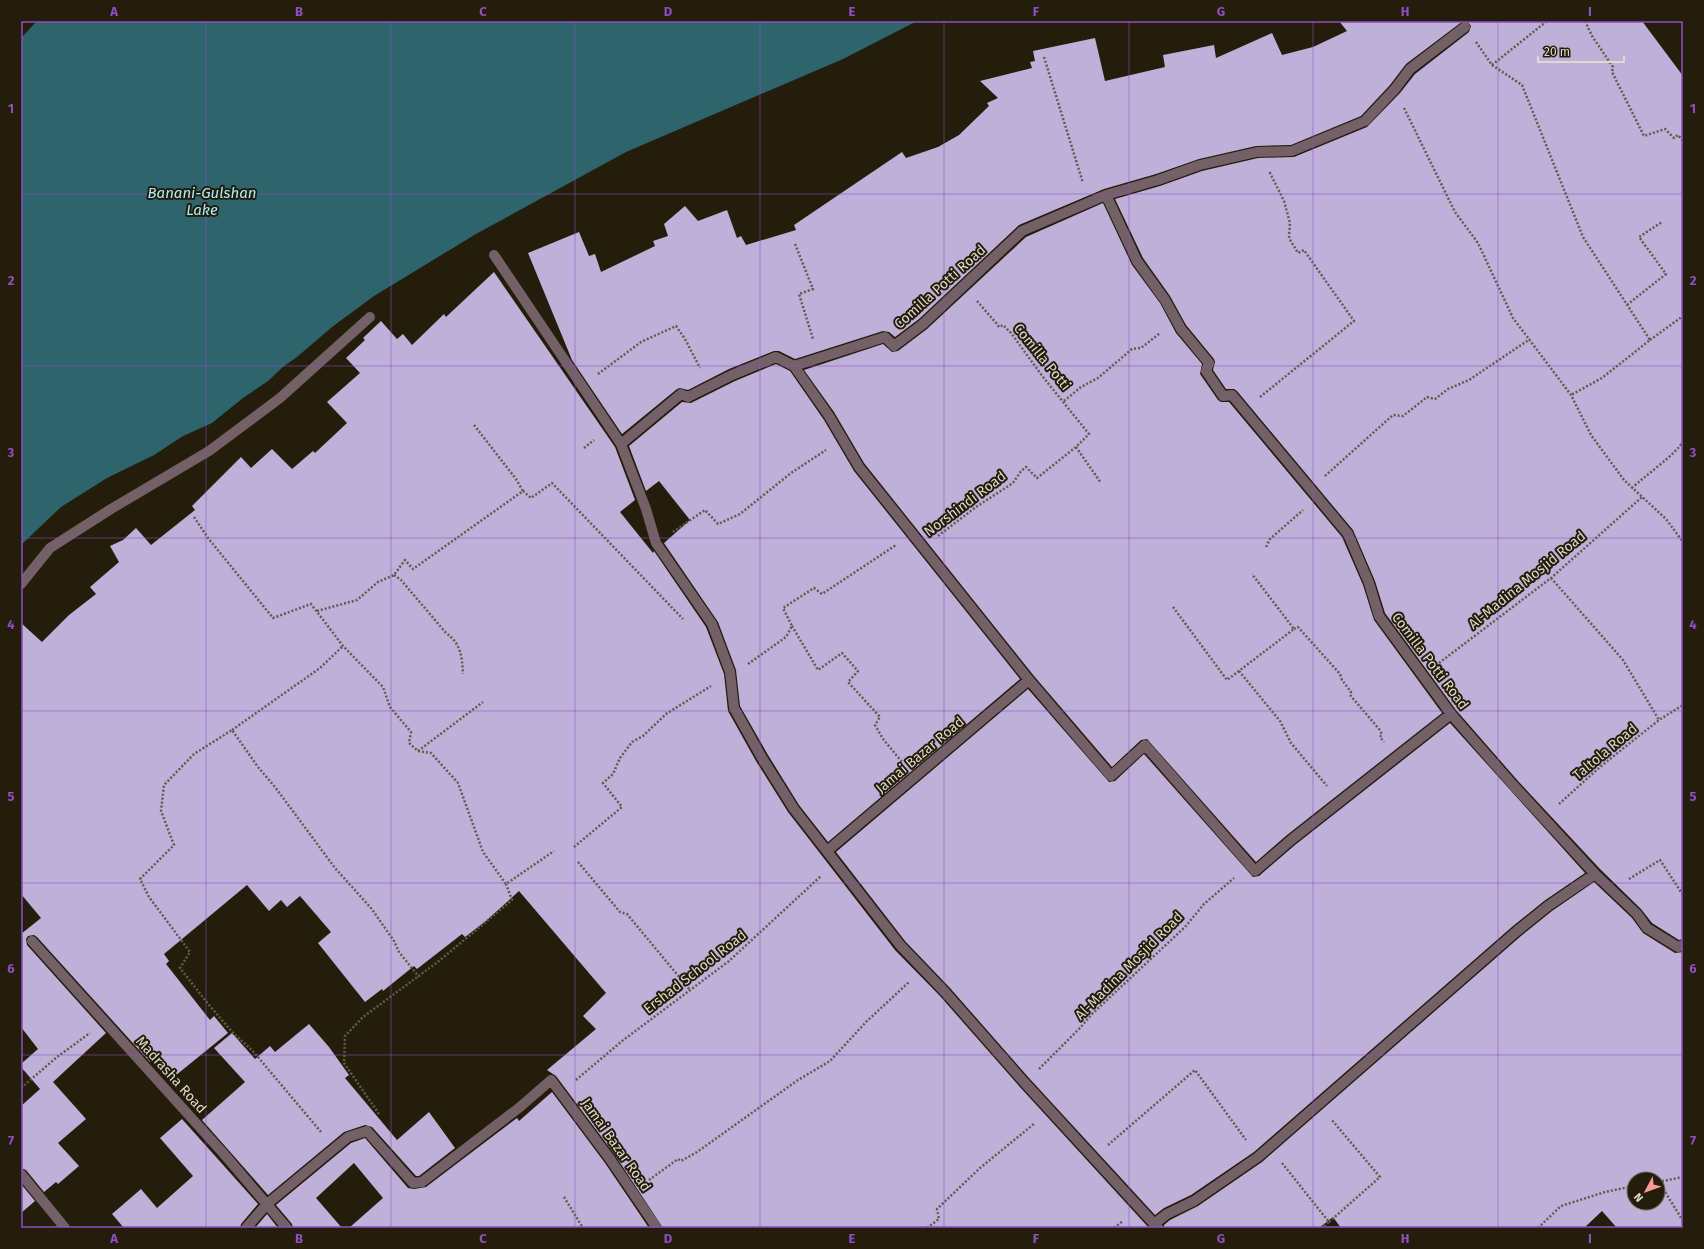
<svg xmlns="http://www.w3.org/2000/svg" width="1704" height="1249" font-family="'Fira Sans',sans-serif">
  <rect width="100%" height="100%" fill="#241d0b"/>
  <path fill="#2e656d" d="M37,21h880l-74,38 -217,93 -150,82 -102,62 -42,31 -35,30 -13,9 -16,15 -25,17 -31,25 -29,13 -29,19 -47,23 -46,29 -40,38v-507z"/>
  <path fill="#beb0d9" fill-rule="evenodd" d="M1339,21h124l-57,43 -16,21 -29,31 -70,29 -35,1 -57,13 -43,15 -52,15 -85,36 -100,94 -24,18 -6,-5 -6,-1 -88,28 -16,-8h-5l-45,18 -41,21 -8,-2 -3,1 -55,45 -50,-74 -44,-107 51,-21 10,24 6,-2 6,18 54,-26 -2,-5 15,-5 -4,-12 21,-18 13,15 29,-11 10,28 4,-2 5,9 50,-15 -2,-5 108,-73 4,6 32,-11 21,-12 30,-29 -2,-3 11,-5 -18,-17 52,-13 -2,-6 5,-1 -2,-10 62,-13 10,43 60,-14 -2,-12 51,-10 2,13 56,-25 10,22 31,-8 34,-16z
    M1467,21h175l41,55v863l-4,1 -27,-17 -11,-14 -41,-40 -82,-88 -62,-71 -71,-97 -10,-32 -22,-51 -116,-139 -3,-2h-8l-13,-19 2,-8 -1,-3 -28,-34 -16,-29 -27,-38 -28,-59 45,-13 42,-15 56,-13 36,-1 73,-30 33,-34 15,-19 54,-42 2,-6z
    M1103,203l29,62 28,38 16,30 26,31 -2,10 18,26 3,2h8l113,135 21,48 11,35 68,93 -155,122 -31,27 -109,-123 -6,1 -29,27 -78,-91 -170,-213 -30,-51 -30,-42 79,-26 9,8 6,-1 29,-22 99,-92z
    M494,272l121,175 20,53 -15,12 33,41 1,-2 52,76 18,47 4,37 28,50 32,51 107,138 45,46 79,90 130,142h-486l-48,-73 -59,-79 -9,-6 49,-41 -13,-13 23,-23 -87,-102 -33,30 -21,16 -3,-3 -45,35 -3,-3 -31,25 -1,-2 -17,13 -47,-59 13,-11 -31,-36 -13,11 -6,-7 -12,11 -22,-26 -83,69 5,7 -3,3 44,56 4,-4 14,17 -58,47 -17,-21 -3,3 -113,-125 -3,-2 -6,1 -2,3 1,6 79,88 -53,49 33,37 -28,24 21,23 -21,18 -2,-2 -12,10 -18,-22 -5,-2v-62l19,-17 -19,-22v-3l17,-15 -17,-22v-93l20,-16 -20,-24v-271l21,19 27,-27 27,-21 -6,-7 29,-25 -9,-16 13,-6 13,-12 15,17 44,-35 -3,-4 49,-49 10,11 21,-19 20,20 21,-18 2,2 32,-30 -20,-21 33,-29 -14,-15 19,-18 -2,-2 18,-17 16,18 6,-5 9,11 32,-31 2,3z
    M776,364l14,7 34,49 30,51 166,208 -192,163 -29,-37 -31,-50 -28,-49 -4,-36 -18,-48 -54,-79 26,-23 -31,-39 -13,10 -17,-45 53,-44 9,1 44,-22z
    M1028,689l81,93 6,-1 29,-27 109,123 6,-1 36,-31 155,-122 135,150 -41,28 -31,25 -259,226 -63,43 -27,13 -9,7 -126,-137 -79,-90 -45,-47 -69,-89z
    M1594,882l38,36 11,15 32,20 8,-1v276h-66l-15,-17 -18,17h-243l-8,-11 -14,11h-155v-3l6,-5 28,-14 64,-44 259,-226 31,-25zM1634,1179h24v24h-24z
    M309,1024l20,23 20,28 -4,3 52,62 32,-28 26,36 -36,28h-3l-44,-49 -7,-2 -21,7 -76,63 -66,-75 43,-38 -31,-34 18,-15 23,26 15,-13 5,6z
    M552,1092l53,71 44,65h-300l34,-30 -29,-35 -38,35 26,30h-49l-1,-4 -16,-19 75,-62 14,-5 43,50 6,1 12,-2 91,-69 2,3z
    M182,1119l76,85 -17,20 -1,4h-116l-12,-14 29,-25 16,19 36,-32 -33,-38z
    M21,1184l14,17 -14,12z
    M267,1214l11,14h-23z"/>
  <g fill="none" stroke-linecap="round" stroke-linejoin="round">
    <path stroke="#615b4b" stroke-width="2.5" stroke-dasharray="2 2" stroke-linecap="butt" d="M1585,21l7,15 21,31 -1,5 32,64 21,-7 9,9 4,-3 5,6
      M1476,42l16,23 30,20 61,152 67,103 -48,38 -31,17
      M1044,57l39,126
      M1492,65l55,-44
      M1404,108l51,104 23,31 35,75 58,77 20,40 33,45 42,39 17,23
      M795,244l18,45 -14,5 14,45
      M1627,305l39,-31 -27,-37 23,-15
      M1650,340l33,-24
      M598,374l43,-32 35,-16 9,13 15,29
      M1260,397l94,-76 -48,-68 -2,-3 -6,3 -9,-15 1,-15 -6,-22 -15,-30
      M1064,401l17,-14 17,-9 34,-29 9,-1 19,-15
      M474,425l42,54 7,12
      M1076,447l25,36
      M584,448l10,-8
      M1325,476l68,-61 10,1 24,-19 8,2 13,-10 21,-9 61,-41
      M1632,488c10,-10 47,-36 51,-47
      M194,517l14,21 65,80 38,-14 32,42 40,41 7,20 21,25 -2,11 9,8 13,2 27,30 25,69 23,32 48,-33
      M673,532l32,-22 13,14 22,-10 51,-41 35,-23
      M938,536l38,-29 37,-24 8,-12 5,-4 11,11 39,-31 13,-13 -46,-57 -32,-44 -8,-8 -4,2 -2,-3 -20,-23
      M1266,547l4,-8 33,-29
      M394,575l7,5 45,53c15,11 16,23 17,41
      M1551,578l72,82 36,60
      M1173,607l54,73 67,-51 -42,-55
      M317,611l40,-11 21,-18 16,-7 11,-15 8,9 110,-78 8,7 21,-15 131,136
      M792,626l26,44 24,-17 16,18 -10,11 32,35 -5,8 8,14 19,23
      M1294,629l4,-2 42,47 2,6 9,12 -1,3 29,34 3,5 -2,3 4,5
      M1439,663l112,-85 91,-81
      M748,664l38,-27 6,-11 -9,-18 31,-20 8,6 74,-49
      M1239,671l41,50 11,22 36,43
      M232,730l88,-62 23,-22
      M418,751l65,-49
      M1559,804l41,-37 59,-47 24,-15
      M574,847l48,-40 -19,-24 10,-9 7,-16 12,-16 11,-6 23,-22 45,-28
      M578,862l42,50 7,2 63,76
      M1629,879l31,-19 23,35
      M1039,1069l41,-41 12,-14 93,-87 19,-23 30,-26
      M576,1080l46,-39 107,-80 92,-85
      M21,1088l36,-31 33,-24
      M379,1114l-35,-51 1,-27 18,-19 76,-56 73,-61 -6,-16
      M321,1132l-69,-82 -18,-16 -25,-29 -29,-37 10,-16 -41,-55 -9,-18 34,-34 -13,-34 3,-26 30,-31 38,-24 26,37 17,20 60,81 36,40 23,33 5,11 20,25
      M1108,1145l87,-75 51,70
      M1282,1163l47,59 -7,6
      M649,1180l29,-21 3,2 16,-9 101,-72 32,-19 36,-39 43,-40
      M1658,1182l25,-5
      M1659,1182l24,39
      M564,1197l19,31
      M1329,1222l51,-45 -49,-58
      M927,1228l12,-9 -2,-10 43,-41 55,-45
      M1114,1228l9,-7
      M1538,1228l23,-22 44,-14 29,-6"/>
    <path stroke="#746167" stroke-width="10" d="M1106,195l52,-15 42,-15 57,-13 35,-1 73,-30 30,-32 15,-20 55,-42
      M494,255l127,189 25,65 10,34 56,81 18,48 4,36 28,50 32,51 106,136 45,47 79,90 134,146
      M794,366l35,50 30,51 170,213 82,96 34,-31 110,126 36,-31 160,-126
      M621,444l60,-50 7,3 44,-22 44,-18 18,9 91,-29 9,9 29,-22 99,-93 84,-36 31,66 28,39 16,29 28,34 -3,8 17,25 9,-1 116,139 21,49 10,33 72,98 62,71 82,89 42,40 10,14 31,19 5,-2
      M21,584l29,-36 61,-39 98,-58 71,-53 90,-81
      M827,851l202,-171
      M32,941l191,212 64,75
      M21,1174l44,54
      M1154,1224l13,-10 27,-13 64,-44 259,-226 31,-25 47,-32
      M246,1228l21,-24 81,-67 19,-6 46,52 9,-1 98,-75 31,-27 59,79 47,69"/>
  </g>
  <path fill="none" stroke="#8f4fc2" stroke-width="1" stroke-opacity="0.55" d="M206,21v1207M391,21v1207M575,21v1207M760,21v1207M944,21v1207M1129,21v1207M1313,21v1207M1498,21v1207M21,194h1662M21,366h1662M21,538h1662M21,711h1662M21,883h1662M21,1055h1662"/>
  <g text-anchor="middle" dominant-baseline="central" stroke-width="4" stroke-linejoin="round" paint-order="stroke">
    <g font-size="14" fill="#dfdace" stroke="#241d0b">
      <text transform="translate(940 287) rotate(-42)">Comilla Potti Road</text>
      <text transform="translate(1042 357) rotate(51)">Comilla Potti</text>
      <text transform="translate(965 504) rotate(-37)">Norshindi Road</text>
      <text transform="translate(1527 580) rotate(-39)">Al-Madina Mosjid Road</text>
      <text transform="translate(1430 661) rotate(53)">Comilla Potti Road</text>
      <text transform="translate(1605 752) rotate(-40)">Taltola Road</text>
      <text transform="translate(920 755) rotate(-40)">Jamai Bazar Road</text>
      <text transform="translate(1129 966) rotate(-45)">Al-Madina Mosjid Road</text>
      <text transform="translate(695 972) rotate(-38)">Ershad School Road</text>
      <text transform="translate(171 1075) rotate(48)">Madrasha Road</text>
      <text transform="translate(616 1145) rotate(55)">Jamai Bazar Road</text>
    </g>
    <g font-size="15" font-style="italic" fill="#a8edf9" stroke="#241d0b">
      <text x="202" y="193">Banani-Gulshan<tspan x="202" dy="17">Lake</tspan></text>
    </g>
  </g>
  <rect width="1704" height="1249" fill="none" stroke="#241d0b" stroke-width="44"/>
  <g transform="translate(1646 1191) rotate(229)"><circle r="19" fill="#241d0b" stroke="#6f6959"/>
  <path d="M0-3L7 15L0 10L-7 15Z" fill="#f59b99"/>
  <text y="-6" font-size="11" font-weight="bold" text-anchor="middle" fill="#dfdace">N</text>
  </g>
  <path d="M1538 56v6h86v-6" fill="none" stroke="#dfdace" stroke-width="2"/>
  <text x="1544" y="56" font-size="12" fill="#dfdace" stroke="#241d0b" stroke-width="3" paint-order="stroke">20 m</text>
  <rect x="22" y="22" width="1660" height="1205" fill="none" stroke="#8f4fc2" stroke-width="1.5"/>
  <g font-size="13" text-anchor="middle" font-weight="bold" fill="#8f4fc2">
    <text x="114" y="16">A</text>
    <text x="299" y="16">B</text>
    <text x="483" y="16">C</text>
    <text x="668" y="16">D</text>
    <text x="852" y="16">E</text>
    <text x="1036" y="16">F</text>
    <text x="1221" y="16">G</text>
    <text x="1405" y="16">H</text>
    <text x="1590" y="16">I</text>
    <text x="11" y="113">1</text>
    <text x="1693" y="113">1</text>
    <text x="11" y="285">2</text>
    <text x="1693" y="285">2</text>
    <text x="11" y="457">3</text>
    <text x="1693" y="457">3</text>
    <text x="11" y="629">4</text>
    <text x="1693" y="629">4</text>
    <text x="11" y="801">5</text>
    <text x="1693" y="801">5</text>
    <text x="11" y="973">6</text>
    <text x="1693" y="973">6</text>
    <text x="11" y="1145">7</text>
    <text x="1693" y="1145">7</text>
    <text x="114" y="1243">A</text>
    <text x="299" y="1243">B</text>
    <text x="483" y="1243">C</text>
    <text x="668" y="1243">D</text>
    <text x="852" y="1243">E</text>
    <text x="1036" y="1243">F</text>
    <text x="1221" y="1243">G</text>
    <text x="1405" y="1243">H</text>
    <text x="1590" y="1243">I</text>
  </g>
</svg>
